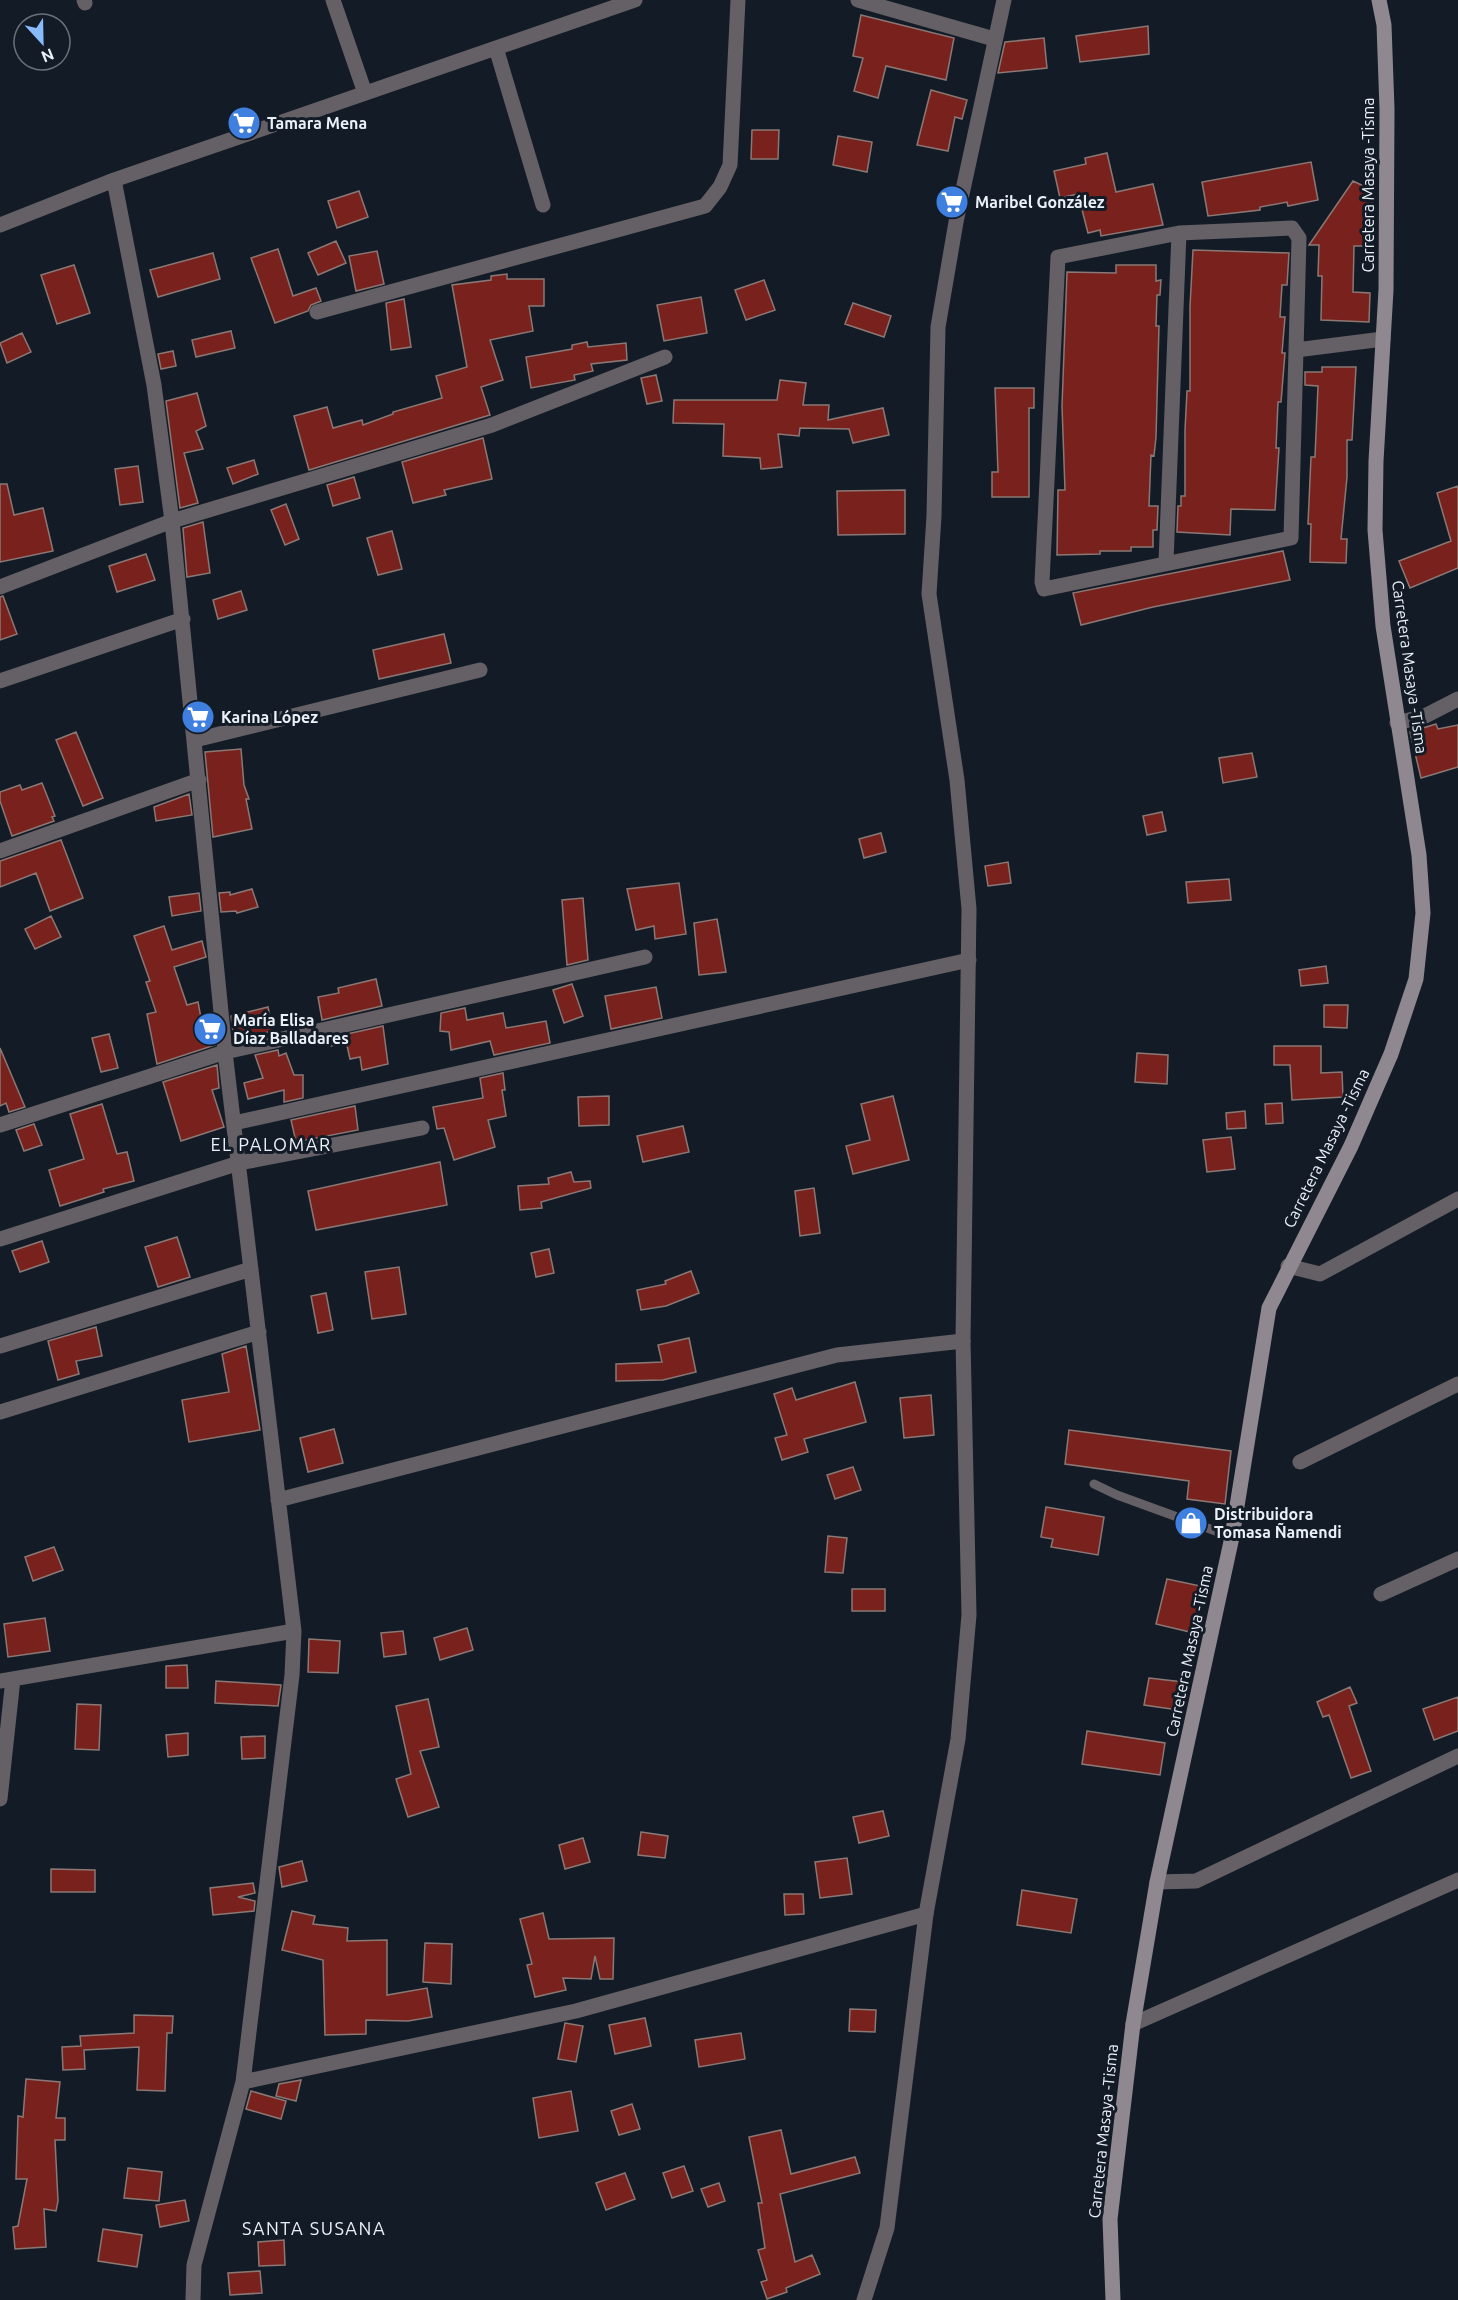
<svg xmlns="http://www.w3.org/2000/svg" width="1458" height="2300" font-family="Ubuntu,sans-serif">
  <rect width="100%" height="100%" fill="#131c26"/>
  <path fill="#78211d" stroke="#8b7875" stroke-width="1.5" d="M861,15l93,23 -8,42 -60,-14 -8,32 -24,-7 9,-33 -10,-2z
    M1148,26l1,28 -69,8 -4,-26z
    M1044,38l3,30 -49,5 7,-31z
    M931,90l36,10 -5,19 -7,-2 -7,34 -31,-6z
    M752,130h27l-1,29h-27z
    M838,136l34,6 -5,30 -34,-7z
    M1107,153l9,39 37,-8 10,41 -62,11 -1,-6 -12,3 -10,-39 -18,4 -6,-27 32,-7 -1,-6z
    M1311,162l7,38 -30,6 -1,-4 -27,5v3l-52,6 -6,-34z
    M1353,181l19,9v56h-18l-1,46 17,1 -1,29 -48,-2 1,-44h-4l1,-31h-10z
    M359,191l9,26 -31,11 -9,-27z
    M336,241l10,22 -28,12 -10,-22z
    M278,249l15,47 23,-8 5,13 -10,4 -3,6 -33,12 -24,-65z
    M1193,250l96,3 -2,32h-5l-2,32h5l-3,36h3l-4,49h-3l-2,46h3l-4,62 -44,-1 -1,26 -53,-3 1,-26h3v-10h4v-66l2,-39h3v-84z
    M377,251l7,33 -28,7 -7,-35z
    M213,253l7,26 -62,18 -8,-27z
    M74,265l16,48 -33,11 -16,-49z
    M1116,265h40v16l5,-1 -1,15h-3l-1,31h3l-3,111 -2,19 -3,-1 -2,51h9l-1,24h-4v17h-22v4h-31v3l-43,1 1,-65h7l-3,-84 5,-134 49,1z
    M507,274v5h37v27h-15l4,25 -43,9 13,40 -22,7 9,28 -181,55 -15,-54 33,-9 6,21 29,-8 1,5 30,-11v-2l49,-14 -6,-22 31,-9 -15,-82 39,-5v-4z
    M764,280l11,30 -29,10 -11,-30z
    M701,297l6,36 -43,8 -7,-36z
    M404,299l7,48 -20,3 -5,-47z
    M853,303l38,13 -7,21 -39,-13z
    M231,331l4,17 -39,9 -4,-17z
    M22,333l9,19 -24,11 -7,-20z
    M587,342l1,5 38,-4 1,17 -36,4 2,7 -19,4 1,5 -44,8 -5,-31 46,-8v-4z
    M173,351l3,15 -15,3 -3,-15z
    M1322,367h34l-4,73h-5v37l-6,62h6l-1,24 -36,-1 1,-38h-3l3,-67h4l3,-71 -13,-1v-13h17z
    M656,375l6,26 -15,3 -6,-26z
    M780,380l26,3 -3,22h26l-1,15 55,-12 6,27 -36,8 -4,-14 -49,-1 -1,8 -21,-2 4,33 -21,2 -1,-11 -37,-2 1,-32 -51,-1 1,-23h103z
    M995,388h39v20h-5v89h-37v-25h6z
    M197,393l9,33 -10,5 7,18 -19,4 14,50 -18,5 -14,-107z
    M483,438l9,41 -48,11 2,5 -33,8 -11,-41z
    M254,460l4,14 -25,10 -6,-16z
    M138,466l5,36 -23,3 -5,-36z
    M354,477l6,21 -27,8 -6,-21z
    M0,484h7l7,31 29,-7 10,43 -53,11z
    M1458,486v82l-48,20 -11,-27 52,-20 -14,-48z
    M905,490v44l-67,1 -1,-44z
    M286,504l13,35 -14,6 -14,-35z
    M203,522l7,51 -23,4 -4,-49z
    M392,531l10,38 -24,6 -11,-37z
    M1283,551l7,29 -137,27 -72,18 -8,-32z
    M146,554l9,26 -38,12 -8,-26z
    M241,591l6,19 -29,9 -5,-19z
    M3,596l14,38 -17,6v-43z
    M444,634l7,29 -72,16 -6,-29z
    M1436,724l2,5 20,-4v42l-37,11 -11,-46z
    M76,732l27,66 -20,8 -27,-66z
    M241,749l3,36 5,14h-3l6,30 -39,8 -8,-85z
    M1252,753l5,24 -34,6 -4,-25z
    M42,783l13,33 -3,1 2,4 -42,15 -12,-35v-9l20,-7 2,5z
    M189,794l3,21 -36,6 -2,-14z
    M1162,812l4,19 -19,4 -4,-19z
    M881,833l5,19 -22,6 -5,-19z
    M61,840l22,58 -33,13 -14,-38 -36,14v-26z
    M1008,862l3,21 -23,3 -3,-20z
    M1229,879l2,21 -43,3 -2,-21z
    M679,883l7,51 -31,5 -1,-13 -18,4 -9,-41z
    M252,889l6,18 -21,6 -1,-2 -15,1 -2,-19 11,-1v3z
    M199,893l2,18 -29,5 -3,-19z
    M583,898l5,62 -21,5 -5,-65z
    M51,916l10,21 -26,12 -10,-20z
    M717,919l9,53 -27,3 -5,-52z
    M164,926l8,24 30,-9 4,16 -32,10 13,38 11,-3 4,21 10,-3 3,25 -58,19 -10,-50 9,-2 -10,-30 4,-1 -16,-45z
    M1326,966l2,17 -27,3 -2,-16z
    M376,979l6,27 -60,14 -4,-23 21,-4 -1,-5z
    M572,984l11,32 -19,7 -11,-33z
    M656,987l6,31 -51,11 -6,-33z
    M1324,1005h24l-1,23 -23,-1z
    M268,1007l5,24 -39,9 -3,-24z
    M465,1008l2,12 36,-7 3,15 40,-7 4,22 -56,12 -4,-14 -39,9 -2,-18 -9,-1 1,-18z
    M383,1026l5,38 -26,6 -2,-13 -10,2 -4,-18 -15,5 -2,-8z
    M109,1034l9,34 -17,4 -9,-34z
    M1274,1046h47v27l21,-1 1,25 -51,3 -2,-35h-16z
    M0,1048l25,59 -16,5 -3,-9 -6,3z
    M278,1050l1,6 7,-3 8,22h9v23l-19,4v-12l-36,9 -4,-16 19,-5 -8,-23z
    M1137,1053l31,2 -1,29 -32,-2z
    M217,1065l2,23 -7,2 12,37 -43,14 -18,-59z
    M503,1073l2,17h-3l4,26 -18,4 7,27 -41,13 -10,-32 -7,1 -4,-22 50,-9 -3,-20z
    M609,1096v29l-30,1 -1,-29z
    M893,1096l16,64 -56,14 -7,-28 24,-6 -9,-36z
    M1282,1103l1,20 -17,1 -1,-20z
    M102,1104l15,50 10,-2 7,29 -31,8 1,3 -44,14 -11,-36 35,-11 -14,-45z
    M355,1106l3,24 -62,12 -5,-22z
    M1245,1111l1,17 -19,1 -1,-16z
    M34,1124l8,21 -18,6 -8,-21z
    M683,1126l6,26 -46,10 -6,-26z
    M1231,1137l4,32 -28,3 -4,-32z
    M440,1162l7,43 -131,25 -8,-39z
    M571,1172l3,10 16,-1 1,7 -50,14 1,6 -22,2 -2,-24 31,-2 -1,-6z
    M814,1188l6,45 -20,3 -5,-45z
    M177,1237l13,40 -32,10 -13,-40z
    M42,1241l7,21 -29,10 -8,-21z
    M549,1249l5,24 -18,4 -5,-24z
    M399,1267l7,47 -34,5 -7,-47z
    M691,1271l8,22 -33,13 -25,4 -4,-20 29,-6 -1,-3z
    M326,1293l7,37 -15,3 -7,-37z
    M96,1327l6,29 -26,5 3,13 -21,6 -10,-39z
    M689,1338l7,34 -33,8 -47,1v-17l46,-2 -4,-17z
    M246,1346l14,84 -71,12 -7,-42 47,-8 -7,-38z
    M855,1382l11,40 -62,17 4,13 -26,8 -7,-22 12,-3 -13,-41 18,-6 4,12z
    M931,1395l3,40 -30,3 -4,-40z
    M334,1429l9,34 -35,9 -8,-34z
    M1069,1430l162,21 -6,53 -38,-5 2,-18 -124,-17z
    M853,1467l8,23 -26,9 -8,-24z
    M1046,1507l58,10 -6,38 -47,-8 2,-8 -12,-2z
    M828,1536l19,2 -4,35 -18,-1z
    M54,1547l9,23 -30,11 -8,-24z
    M1167,1579l38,8 -11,46 -38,-9z
    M852,1589h33v22h-33z
    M45,1618l5,33 -42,6 -4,-33z
    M467,1628l6,22 -33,10 -6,-22z
    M403,1631l3,23 -22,3 -3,-24z
    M309,1639l31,2 -2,32 -30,-1z
    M187,1665l1,23h-22v-22z
    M1149,1678l34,4 -5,28 -34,-5z
    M216,1681l65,4 -3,21 -63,-3z
    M1350,1687l7,16 -8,3 22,65 -20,7 -22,-63 -6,2 -6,-15z
    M1458,1697v34l-24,9 -11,-31z
    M428,1699l11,48 -19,4 19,56 -31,10 -12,-38 15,-5 -15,-68z
    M77,1704l24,1 -2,45 -24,-1z
    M1087,1731l78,12 -5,32 -78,-11z
    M188,1733v22l-20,2 -2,-22z
    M265,1736v22l-23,1 -1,-22z
    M883,1811l6,25 -30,7 -6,-26z
    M641,1832l27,4 -3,22 -27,-3z
    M583,1838l7,24 -25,7 -6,-24z
    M847,1858l5,36 -32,4 -5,-36z
    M302,1861l5,20 -25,6 -3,-20z
    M51,1869l44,1v22h-44z
    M253,1883l2,10 -17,4 17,4 -1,10 -41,4 -3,-27z
    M1022,1890l55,9 -6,34 -54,-8z
    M784,1894h19l1,20 -19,1z
    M292,1911l23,5 -2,8 35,4 -1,13 40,-1v55l40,-7 5,29 -24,4 -42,-1v14l-41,1 -2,-75 -41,-10z
    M543,1913l6,26 65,-1 -1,41h-13l-5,-23 -4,23 -28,-1 3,12 -31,7 -8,-32 5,-1 -12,-45z
    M425,1943l27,1 -1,40 -28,-2z
    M850,2009l26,1 -1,22 -26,-1z
    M134,2015l39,1 -1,17h-5l-2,58 -28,-1 2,-43 -55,3 1,19 -22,1 -1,-23 19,-1 -1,-10 54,-3z
    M645,2018l6,28 -36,8 -6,-29z
    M565,2023l18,3 -7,36 -18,-3z
    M741,2033l4,26 -46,8 -4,-27z
    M26,2079l34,3 -4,36h9v22h-10l3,61 -2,10 -12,-2 2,38 -31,2 -2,-22 5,-1 9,-47h-11l2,-63 5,1z
    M301,2080l-5,21 -20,-5 3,-12z
    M251,2091l35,10 -5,18 -35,-10z
    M571,2091l7,40 -39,7 -6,-40z
    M632,2104l8,25 -21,6 -8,-24z
    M781,2130l10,44 64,-17 5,16 -80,21 15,68 17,-7 8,19 -34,14 1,4 -20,7 -6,-17 6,-2 -9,-30 7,-2 -7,-45h4l-13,-66z
    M684,2166l9,25 -21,7 -9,-25z
    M128,2168l34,4 -3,29 -35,-3z
    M625,2173l10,26 -29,11 -10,-27z
    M719,2183l6,18 -17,6 -7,-18z
    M185,2200l4,21 -29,6 -4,-22z
    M103,2229l39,6 -5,32 -39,-6z
    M284,2240l1,25 -26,1 -1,-24z
    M260,2271l2,22 -32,2 -2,-22z"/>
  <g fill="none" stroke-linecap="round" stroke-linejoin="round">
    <path stroke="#656066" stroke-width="9" d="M1094,1484l23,11 115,42"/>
    <path stroke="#656066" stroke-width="15" d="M84,0l1,3
      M333,0l32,93
      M858,0l136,39
      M496,48l47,157
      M114,180l40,205 18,136 53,531 69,579 -2,44 -49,407 -49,183 -1,35
      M0,225l114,-45 521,-180
      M317,312l388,-106 15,-19 10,-22 8,-165
      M1296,350l-5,188 -247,51 -2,-7 16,-325 121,-24 113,-5 7,10 -3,112 87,-11
      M1166,562l13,-329
      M0,587l172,-66 320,-96 173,-68
      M0,681l183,-62
      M1397,723l28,-7 33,-17
      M195,740l285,-70
      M0,851l199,-71
      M234,1123l735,-163
      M0,1125l225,-73 420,-95
      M0,1239l239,-76 183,-35
      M1288,1266l32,8 138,-75
      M0,1346l251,-77
      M0,1412l259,-80
      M1300,1462l158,-78
      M278,1500l559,-145 126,-14
      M1381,1594l77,-35
      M0,1681l294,-50
      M0,1799l13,-120
      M1157,1882l39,-1 262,-125
      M1133,2024l325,-144
      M243,2082l333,-71 350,-97"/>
    <path stroke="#656066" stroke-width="15" d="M864,2300l23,-72 39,-314 32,-175 11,-124 -6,-274 6,-432 -12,-129 -28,-186 5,-78 4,-189 18,-105 48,-222"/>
    <path stroke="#908891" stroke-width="15" d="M1113,2300l-3,-81 23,-195 24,-142 75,-345 37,-229 82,-162 40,-92 25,-75 7,-66 -4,-58 -36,-229 -8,-96 1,-69 10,-171 1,-181 -3,-84 -5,-25"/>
  </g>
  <defs>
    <g id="supermarket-disc" transform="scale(1.725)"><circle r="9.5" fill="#3f7fe0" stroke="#131c26"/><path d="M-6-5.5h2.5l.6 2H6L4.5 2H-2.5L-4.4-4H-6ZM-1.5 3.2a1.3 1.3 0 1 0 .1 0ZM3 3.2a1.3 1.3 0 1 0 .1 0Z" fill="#fff"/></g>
    <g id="shop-disc" transform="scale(1.725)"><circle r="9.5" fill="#3f7fe0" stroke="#131c26"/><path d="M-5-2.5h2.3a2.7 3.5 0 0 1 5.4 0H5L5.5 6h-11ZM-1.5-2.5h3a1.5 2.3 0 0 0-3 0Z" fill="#fff"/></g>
  </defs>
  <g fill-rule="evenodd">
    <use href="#supermarket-disc" x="244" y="123"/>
    <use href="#supermarket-disc" x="952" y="202"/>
    <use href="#supermarket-disc" x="198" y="717"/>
    <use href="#supermarket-disc" x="210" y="1029"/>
    <use href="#shop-disc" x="1191" y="1523"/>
  </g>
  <g text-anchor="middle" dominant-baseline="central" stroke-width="6" stroke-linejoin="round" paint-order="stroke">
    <g font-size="16" font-weight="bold" fill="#eaf0f8" stroke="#131c26" text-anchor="start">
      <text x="267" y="123">Tamara Mena</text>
      <text x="975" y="202">Maribel González</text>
      <text x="221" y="717">Karina López</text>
      <text x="233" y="1020">María Elisa<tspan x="233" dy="18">Díaz Balladares</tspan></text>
      <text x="1214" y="1514">Distribuidora<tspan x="1214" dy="18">Tomasa Ñamendi</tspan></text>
    </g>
    <g font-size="16" fill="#eaf0f8" stroke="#131c26">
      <text transform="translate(1368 185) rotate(-90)">Carretera Masaya -Tisma</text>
      <text transform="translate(1410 667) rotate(82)">Carretera Masaya -Tisma</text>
      <text transform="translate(1326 1148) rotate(-64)">Carretera Masaya -Tisma</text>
      <text transform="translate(1189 1651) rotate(-78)">Carretera Masaya -Tisma</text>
      <text transform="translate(1103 2131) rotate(-84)">Carretera Masaya -Tisma</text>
    </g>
    <g font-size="18" letter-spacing="1.5" fill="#eaf0f8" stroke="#131c26">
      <text x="271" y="1144">EL PALOMAR</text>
      <text x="314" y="2228">SANTA SUSANA</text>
    </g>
  </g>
  <g transform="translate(42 42) rotate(158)"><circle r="28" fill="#131c26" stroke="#69717a" stroke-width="1.5"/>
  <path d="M0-4.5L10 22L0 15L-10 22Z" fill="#89bafc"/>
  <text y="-9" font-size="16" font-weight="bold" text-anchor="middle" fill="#eaf0f8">N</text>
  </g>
</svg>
